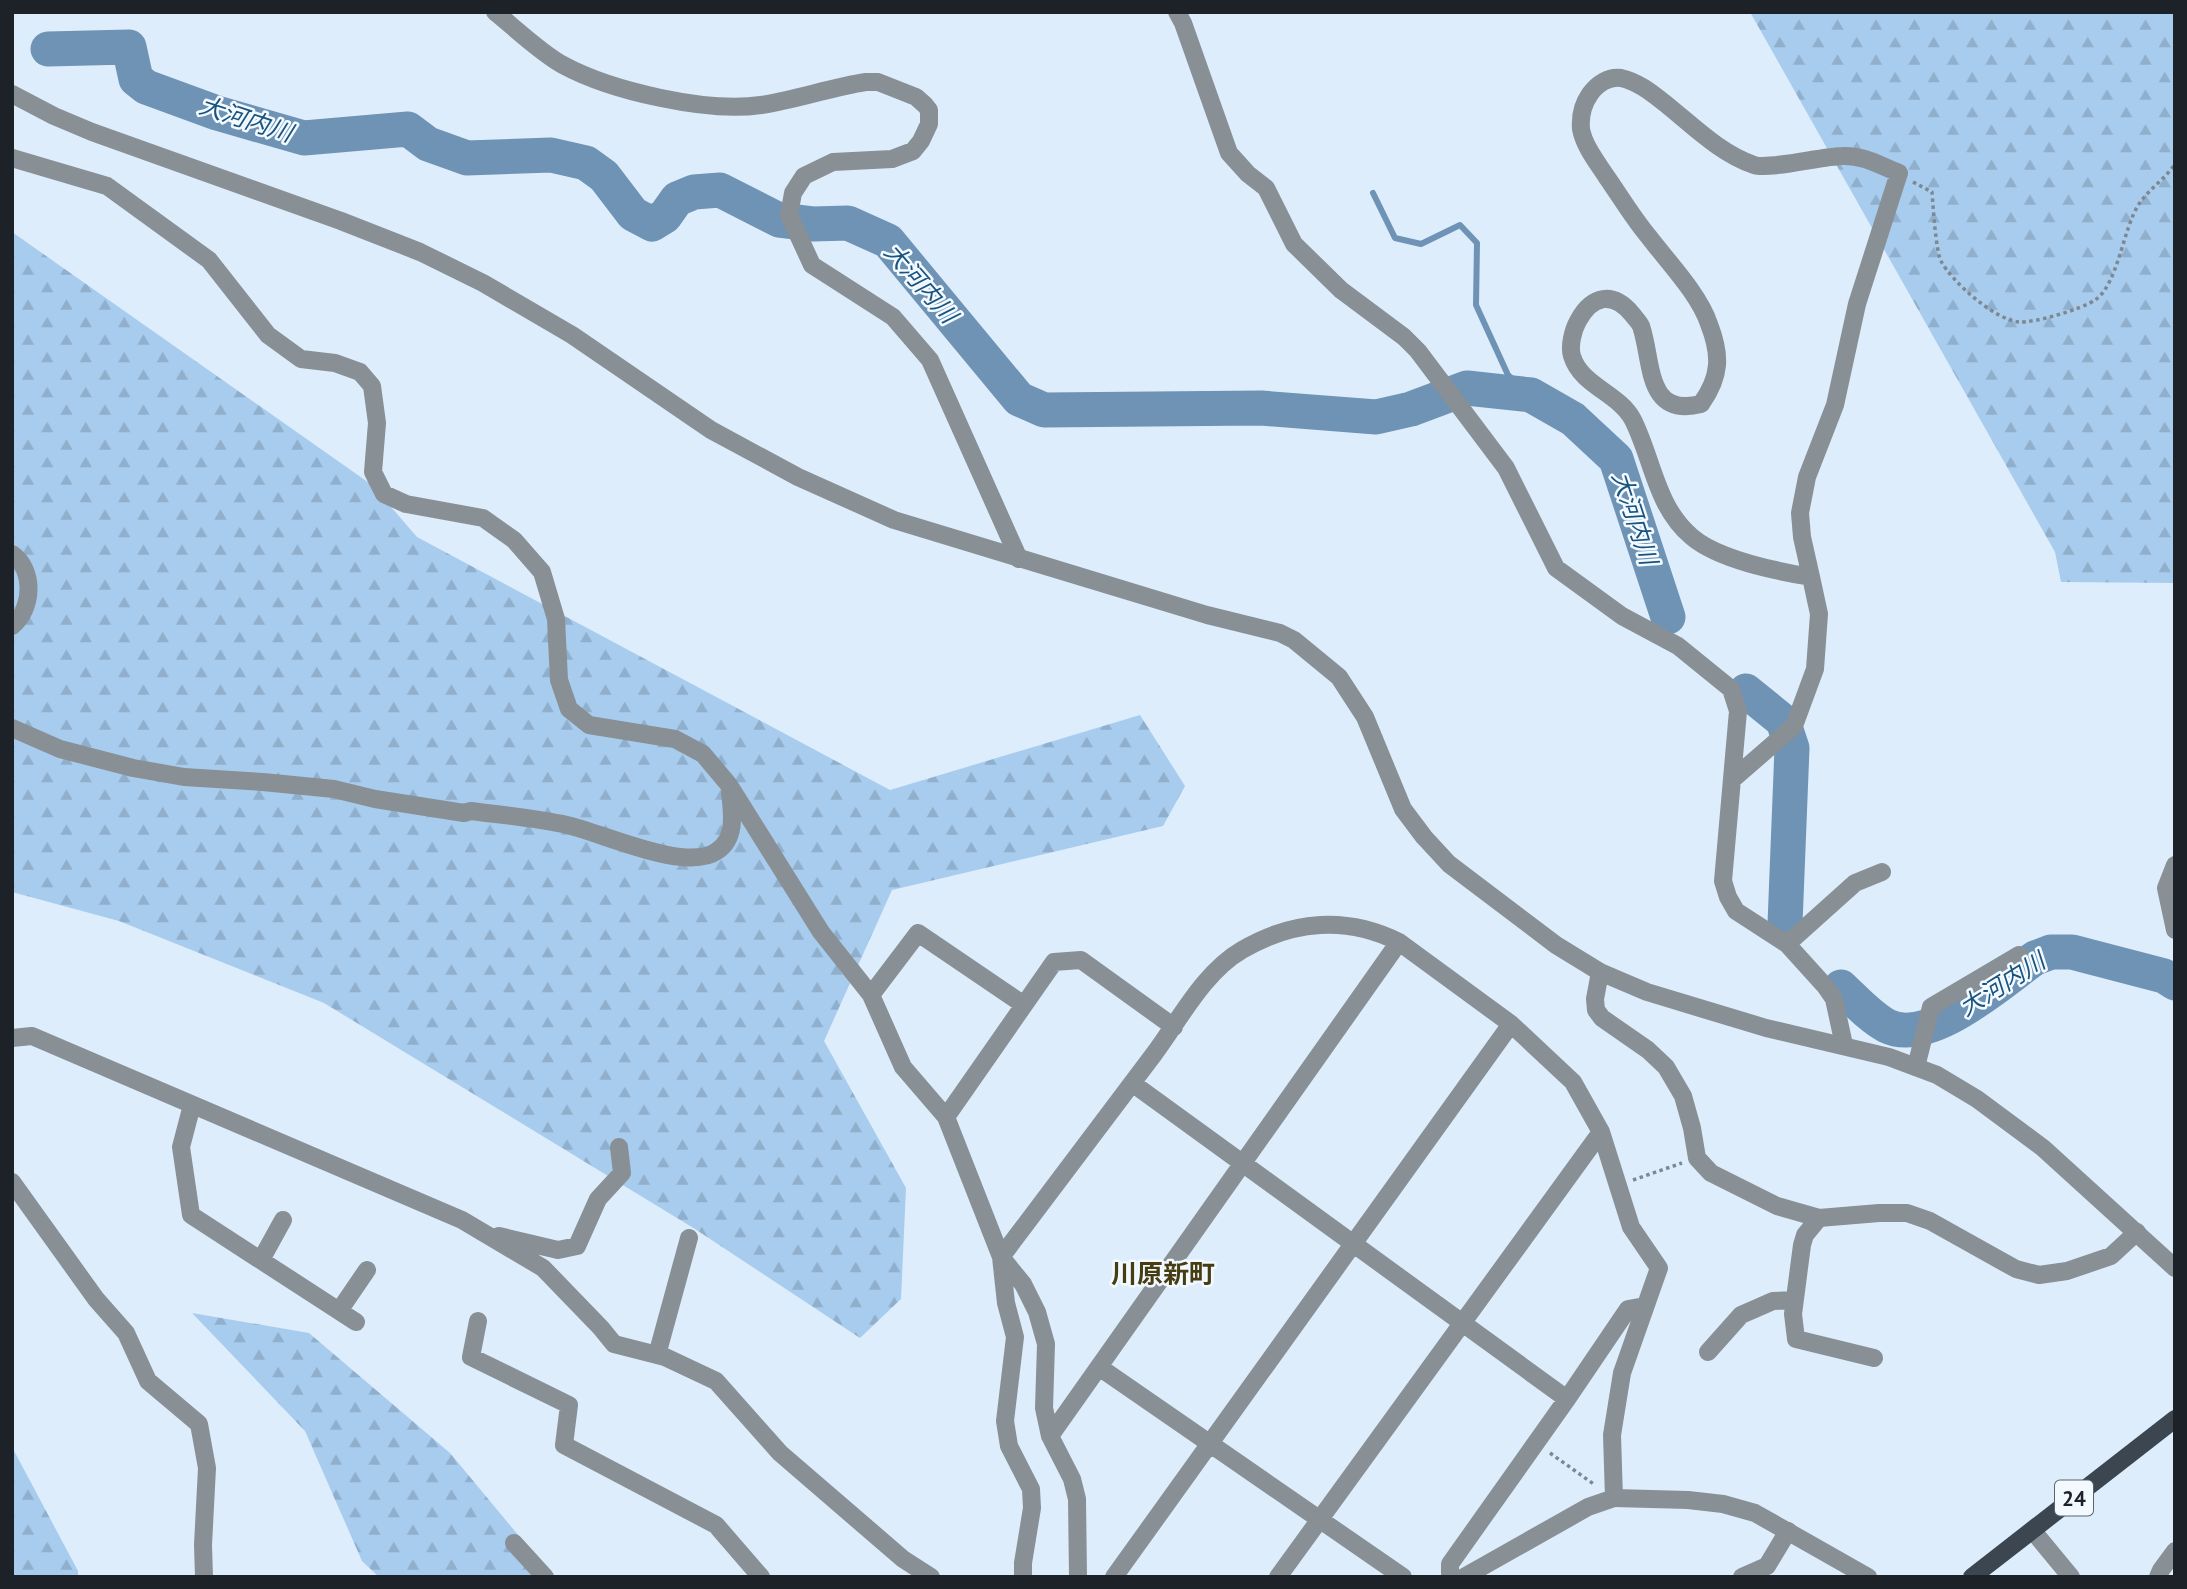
<svg xmlns="http://www.w3.org/2000/svg" width="2187" height="1589" font-family="'PT Sans','Noto Sans JP',sans-serif">
  <defs>
    <pattern id="forest-firs" width="22" height="20" patternUnits="userSpaceOnUse" patternTransform="scale(1.75)"><rect width="22" height="20" fill="#a7ccee"/><path d="M5 1l3.5 6h-7zM16 11l3.5 6h-7z" fill="#8fafcc"/></pattern>
  </defs>
  <rect width="100%" height="100%" fill="#ddedfc"/>
  <path fill="url(#forest-firs)" d="M1750,12h425v571l-114,-1 -6,-30z
    M12,232l360,253 45,52 473,253 250,-75 45,71 -22,40 -271,64 -68,151 82,147 -5,111 -41,39 -165,-109 -371,-226 -205,-82 -107,-29z
    M192,1313l117,20 141,120 103,124h-174l-17,-16 -57,-130z
    M12,1447l66,124v6h-66z"/>
  <g fill="none" stroke-linecap="round" stroke-linejoin="round">
    <path stroke="#6f93b4" stroke-width="6" d="M1373,193l22,45 26,6 39,-19 17,18 -1,62 32,70 23,20"/>
    <path stroke="#6f93b4" stroke-width="35" d="M48,49l81,-2 7,32 10,8 71,26 87,25 104,-9 20,15 39,14 84,-3 35,8 18,13 29,38 19,10 13,-8 12,-17 17,-7 26,-2 59,30 34,4 35,-1 40,18 131,158 25,11 217,-2 115,9 35,-8 56,-21 64,7 42,24 43,40 52,158
      M1746,691l37,30 9,27 -7,176
      M1841,987c14,13 29,30 46,39 43,21 114,-44 148,-68l16,-6h21l92,24 11,7"/>
    <path stroke="#7d8892" stroke-width="3.5" stroke-dasharray="3.5 3.5" stroke-linecap="butt" d="M1913,182l19,10c1,14 4,60 9,69 11,21 54,59 78,61 16,1 63,-13 76,-22 23,-15 28,-72 44,-96 10,-15 26,-25 36,-40
      M1633,1180l49,-17
      M1550,1453l45,32"/>
    <path stroke="#888f95" stroke-width="18" d="M495,12c20,16 46,41 68,53 48,26 144,48 198,40 36,-5 70,-18 105,-23h12l38,15 9,8 4,5v14l-8,17 -8,10 -21,8 -59,3 -29,14 -11,17 -4,22 23,50 81,52 37,43 89,199
      M1177,12l6,11 46,130 19,21 18,14 28,56 47,46 63,47 14,14 88,117 50,100 66,48 56,30 53,43 7,22 -15,170 5,16 8,14 51,33 38,42 9,13 10,46
      M12,158l95,28 102,74 59,75 33,24 34,4 25,9 12,14 5,37 -4,49 11,22 22,10 77,14 31,22 28,32 14,47 3,61 10,29 20,16 86,14 28,15 26,31 92,147 50,63 32,72 43,50
      M12,554c23,16 21,55 0,72
      M12,728l48,21 73,19 51,9 79,5 71,7 41,10 89,14 7,-2c31,4 65,7 96,14 36,8 119,48 150,26 20,-13 15,-39 13,-59
      M1733,779l61,-53 21,-57 4,-55 -8,-37c-35,-6 -92,-17 -119,-40 -36,-30 -39,-77 -59,-117 -14,-27 -52,-34 -61,-64 -3,-10 1,-26 6,-35 14,-26 35,-30 54,-7 3,4 7,8 9,12 12,35 4,92 60,78 20,-28 20,-49 8,-80 -10,-30 -41,-62 -60,-87 -16,-19 -29,-41 -43,-61 -9,-14 -22,-30 -25,-47 -1,-12 2,-25 9,-35 7,-10 19,-18 31,-16 18,4 32,16 46,27 26,21 54,49 87,60 15,5 69,-9 89,-9 20,-1 38,10 56,17l-42,131 -22,101 -28,72 -7,36 2,24 9,40
      M2175,865l-9,23 9,42
      M1787,944l68,-61 27,-11
      M1600,972l-5,27 1,11 6,8 46,32 18,17 17,29 9,32 5,30 14,15 66,33 42,12 60,-5h28l23,8 86,48 23,6 28,-4 44,-15 26,-24
      M871,995l47,-62 106,72
      M12,1038l20,-2 430,184 81,48 58,60 13,16 51,13 51,24 64,72 123,106 28,18
      M1916,1067l15,-60 88,-52
      M1132,1083l435,316
      M192,1105l-11,42 10,68 165,107
      M12,1182l84,117 30,34 22,48 51,43 8,44 -4,77 1,32
      M1819,1218l-14,17 -3,10 -9,69 3,25 78,19
      M499,1236l59,14 19,-4 21,-47 24,-26 -3,-26
      M1001,1257c51,-67 102,-135 153,-203 26,-35 50,-82 88,-104 51,-30 105,-34 157,-8l112,82 62,58 28,50 30,95 28,41 -37,105 -10,62 2,63 -26,9 -124,70
      M1001,1257l22,27 14,28 9,32 -2,64 6,28 22,43 5,20 1,78
      M261,1260l22,-40
      M339,1311l28,-41
      M478,1321l-7,36 98,48 -5,40 152,80 45,52
      M1708,1352l33,-37 32,-14 21,-1
      M657,1355l32,-117
      M1099,1367l304,210
      M1050,1436l349,-494
      M2033,1531l38,46
      M514,1543l31,34
      M1023,1577v-14l9,-55 -1,-19 -22,-43 -4,-25 10,-84 -9,-34 -5,-46 -55,-140 108,-155 27,-2 93,67
      M1114,1577l397,-553
      M1278,1577l323,-445
      M1450,1577v-13l117,-165 61,-90 17,-3
      M1742,1577l25,-11 21,-35
      M2158,1577l3,-7 14,-19"/>
    <path stroke="#888f95" stroke-width="18" d="M12,94l42,22 38,16 249,89 79,31 63,31 89,52 139,95 87,47 96,43 313,95 73,18 14,7 45,37 26,40 38,92 21,28 25,27 107,81 44,27 47,20 119,36 123,29 48,18 40,24 66,49 132,120
      M1614,1498l74,2 35,4 32,9 113,64"/>
    <path stroke="#3b4650" stroke-width="18" d="M1972,1577l203,-158"/>
  </g>
  <g text-anchor="middle" dominant-baseline="central" stroke-width="5" stroke-linejoin="round" paint-order="stroke">
    <rect fill="#f2f9ff" stroke="#5c6268" stroke-width="2" x="2055" y="1480.5" width="38" height="35" rx="5"/>
    <g font-size="21" font-weight="bold" fill="#1c2228">
      <text x="2074" y="1498">24</text>
    </g>
    <g font-size="24" font-style="italic" fill="#19537f" stroke="#f2f9ff">
      <text transform="translate(246 119) rotate(18)">大河内川</text>
      <text transform="translate(921 283) rotate(49)">大河内川</text>
      <text transform="translate(1635 518) rotate(72)">大河内川</text>
      <text transform="translate(2002 984) rotate(-32)">大河内川</text>
    </g>
    <g font-size="26" font-weight="bold" fill="#463d13" stroke="#f2f9ff">
      <text x="1163" y="1273">川原新町</text>
    </g>
  </g>
  <rect width="2187" height="1589" fill="none" stroke="#1c2228" stroke-width="28"/>
</svg>
